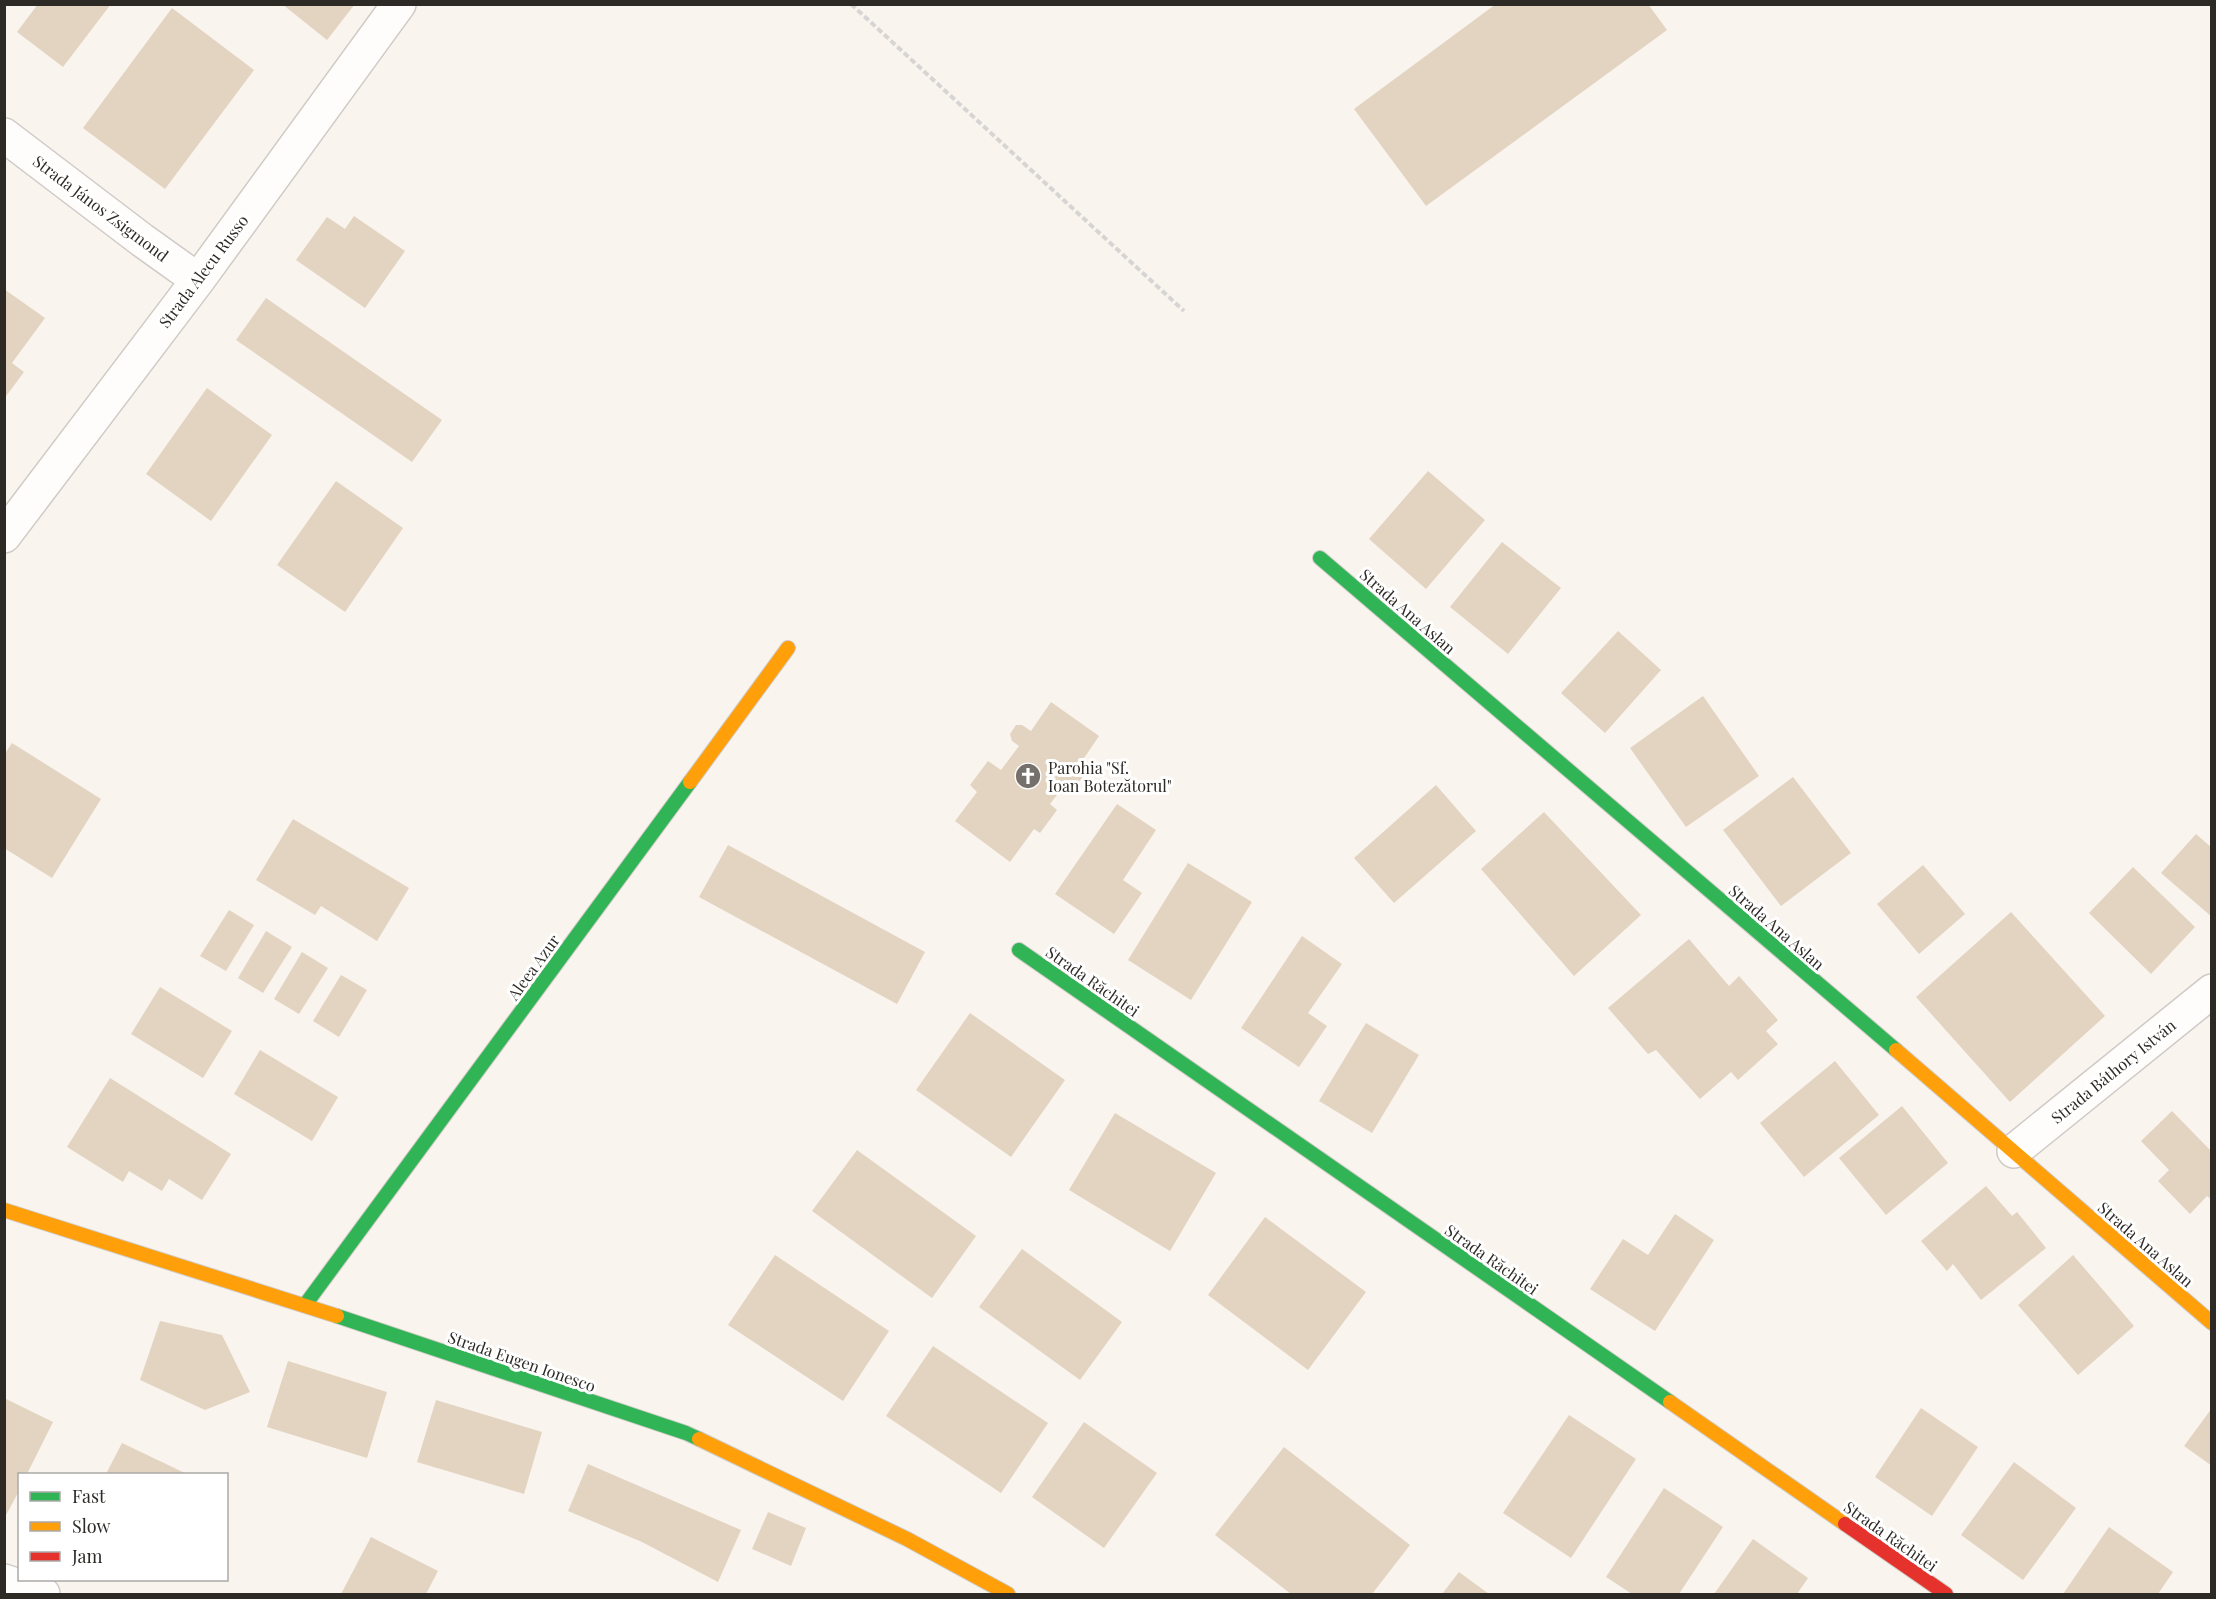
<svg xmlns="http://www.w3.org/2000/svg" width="2216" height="1599" font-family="'Playfair Display',serif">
  <rect width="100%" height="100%" fill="#faf4ee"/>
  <path fill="#e2d4c1" d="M38,4h73l-48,63 -46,-35z
    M282,4h73l-28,36z
    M1496,4h152l19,26 -241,176 -72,-97z
    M172,8l82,62 -89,119 -82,-61z
    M354,216l51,35 -40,57 -69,-48 31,-43 18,12z
    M4,289l41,29 -33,45 12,9 -20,27z
    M266,298l176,122 -30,42 -176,-122z
    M207,388l65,47 -61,86 -65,-47z
    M1428,471l57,49 -59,69 -57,-50z
    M336,481l67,47 -58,84 -68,-47z
    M1502,542l59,46 -53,66 -58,-47z
    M1618,631l43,39 -56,63 -44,-40z
    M1703,696l56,80 -73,51 -56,-79z
    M1051,702l48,34 -21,31 5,4 1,5 -10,11 -7,-5 -17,22 7,6 -17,23 -6,-4 -24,33 -55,-41 22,-29 -7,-7 18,-24 13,9 18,-24 -7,-5 -2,-7 6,-9h6l9,6z
    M12,743l89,56 -49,79 -48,-30v-93z
    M1793,777l58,76 -70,53 -58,-76z
    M1436,785l40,46 -82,72 -40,-45z
    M1117,804l39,26 -33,50 19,13 -28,41 -59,-40z
    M1544,812l97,103 -67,61 -93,-107z
    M293,819l116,69 -32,53 -56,-35 -6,9 -59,-35z
    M2196,834l16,14v69l-51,-44z
    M728,845l197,107 -28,52 -198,-107z
    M1188,863l64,39 -61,98 -63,-40z
    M1923,865l42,49 -46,40 -42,-50z
    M2133,867l62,60 -44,47 -62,-61z
    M229,910l25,15 -28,46 -26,-15z
    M2011,912l94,104 -95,86 -94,-105z
    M266,931l26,16 -29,46 -25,-15z
    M1302,936l40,28 -34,49 19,13 -28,41 -58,-39z
    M1689,939l40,47 10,-10 39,44 -12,11 12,13 -40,36 -7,-8 -31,27 -44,-49 -8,4 -40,-46z
    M302,952l26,16 -29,46 -25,-15z
    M341,975l26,15 -28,47 -26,-16z
    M160,987l72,44 -29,47 -72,-44z
    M970,1013l95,67 -54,77 -95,-67z
    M1366,1023l53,32 -47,78 -53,-32z
    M260,1050l78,47 -26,44 -78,-47z
    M1835,1061l44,54 -75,62 -44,-54z
    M110,1078l121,76 -29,46 -33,-21 -7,12 -33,-20 -6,11 -56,-35z
    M1902,1106l46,57 -62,52 -47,-57z
    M2172,1111l40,41v48l-5,-4 -17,18 -32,-33 11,-11 -28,-29z
    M1115,1113l101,60 -46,78 -101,-61z
    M857,1150l119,86 -44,62 -120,-87z
    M1986,1186l26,30 5,-4 29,36 -65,52 -28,-36 -6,7 -26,-30z
    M1675,1214l39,26 -59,91 -65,-42 33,-50 25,16z
    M1265,1217l101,75 -58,78 -100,-75z
    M1022,1249l100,73 -42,58 -101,-73z
    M775,1255l114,76 -46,70 -115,-76z
    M2073,1255l61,71 -56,49 -60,-70z
    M160,1321l62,14 28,57 -45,18 -65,-30z
    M933,1346l115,77 -47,70 -115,-77z
    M288,1361l99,31 -20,66 -100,-31z
    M4,1398l49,24 -26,52h-7v15l-16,30z
    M436,1400l106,32 -18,62 -107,-32z
    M1921,1408l57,39 -46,69 -57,-39z
    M2212,1408v58l-28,-20z
    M1569,1415l67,44 -65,99 -68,-45z
    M1084,1422l73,51 -53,75 -72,-51z
    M122,1443l65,31h-81z
    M1284,1447l126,98 -38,49h-81l-76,-59z
    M2014,1462l62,46 -53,72 -62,-45z
    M588,1464l153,66 -23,52 -76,-40 -74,-31z
    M1664,1488l59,39 -44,67h-47l-26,-17z
    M768,1512l38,16 -15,38 -39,-17z
    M2109,1527l64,45 -15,22h-95z
    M371,1537l67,34 -12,23h-85z
    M1753,1539l55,39 -11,16h-83z
    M1459,1572l30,22h-47z"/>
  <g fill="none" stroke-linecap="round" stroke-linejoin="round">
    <g stroke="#cfcac5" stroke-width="36">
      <path id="street" d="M4,135l138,105 56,40
        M4,536l194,-256 201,-276
        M2014,1151l198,-160
        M4,1581l39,13"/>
    </g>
    <g stroke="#cfcac5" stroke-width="16">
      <path id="fast" d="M1320,558l576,492
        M1019,950l651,452
        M305,1305l385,-523
        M337,1316l349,117 13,6"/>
    </g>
    <g stroke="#cfcac5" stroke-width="16">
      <path id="slow" d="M690,782l98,-134
        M1896,1050l316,273
        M4,1210l333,106
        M1670,1402l175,122
        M699,1439l208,100 101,55"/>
    </g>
    <g stroke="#cfcac5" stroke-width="16">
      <path id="jam" d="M1845,1524l101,70"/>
    </g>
    <path stroke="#d7d5d3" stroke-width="4" stroke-dasharray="6 3" stroke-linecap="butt" d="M851,4l333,307"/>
    <use href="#street" stroke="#fefdfc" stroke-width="33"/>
    <use href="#fast" stroke="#30b455" stroke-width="14"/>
    <use href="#slow" stroke="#ff9f0a" stroke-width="14"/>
    <use href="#jam" stroke="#e5322d" stroke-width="14"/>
  </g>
  <defs>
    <g id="church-disc" transform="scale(1.35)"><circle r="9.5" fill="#75706b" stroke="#fff"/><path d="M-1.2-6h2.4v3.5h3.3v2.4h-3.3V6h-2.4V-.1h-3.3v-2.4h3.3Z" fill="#fff"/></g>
  </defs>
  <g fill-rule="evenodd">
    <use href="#church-disc" x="1028" y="776"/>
  </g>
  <g text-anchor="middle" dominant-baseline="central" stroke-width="6" stroke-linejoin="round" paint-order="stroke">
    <g font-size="16" fill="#2d2925" stroke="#fff">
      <text transform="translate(101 208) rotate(37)">Strada János Zsigmond</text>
      <text transform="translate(203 271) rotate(-53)">Strada Alecu Russo</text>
      <text transform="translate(1408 611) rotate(41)">Strada Ana Aslan</text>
      <text transform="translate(1777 927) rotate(41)">Strada Ana Aslan</text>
      <text transform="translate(533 967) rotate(-54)">Aleea Azur</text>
      <text transform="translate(1093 981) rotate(35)">Strada Răchitei</text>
      <text transform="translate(2113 1071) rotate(-39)">Strada Báthory István</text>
      <text transform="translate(2146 1244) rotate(41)">Strada Ana Aslan</text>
      <text transform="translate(1492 1259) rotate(35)">Strada Răchitei</text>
      <text transform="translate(522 1361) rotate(19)">Strada Eugen Ionesco</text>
      <text transform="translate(1891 1536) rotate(35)">Strada Răchitei</text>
    </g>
    <g font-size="16" fill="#2d2925" stroke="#fff" text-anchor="start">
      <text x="1048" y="767">Parohia "Sf.<tspan x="1048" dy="18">Ioan Botezătorul"</tspan></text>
    </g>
  </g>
  <rect width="2216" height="1599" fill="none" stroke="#2d2925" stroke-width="12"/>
  <rect x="18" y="1473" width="210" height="108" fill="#ffffff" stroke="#aba9a8" stroke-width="1.5"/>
  <rect x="30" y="1492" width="30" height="9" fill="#30b455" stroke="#aba9a8" stroke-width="1.5"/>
  <text x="72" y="1503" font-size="18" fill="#2d2925">Fast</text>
  <rect x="30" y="1522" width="30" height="9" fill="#ff9f0a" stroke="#aba9a8" stroke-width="1.5"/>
  <text x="72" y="1533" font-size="18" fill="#2d2925">Slow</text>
  <rect x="30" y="1552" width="30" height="9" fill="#e5322d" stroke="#aba9a8" stroke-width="1.5"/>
  <text x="72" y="1563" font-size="18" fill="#2d2925">Jam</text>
</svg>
